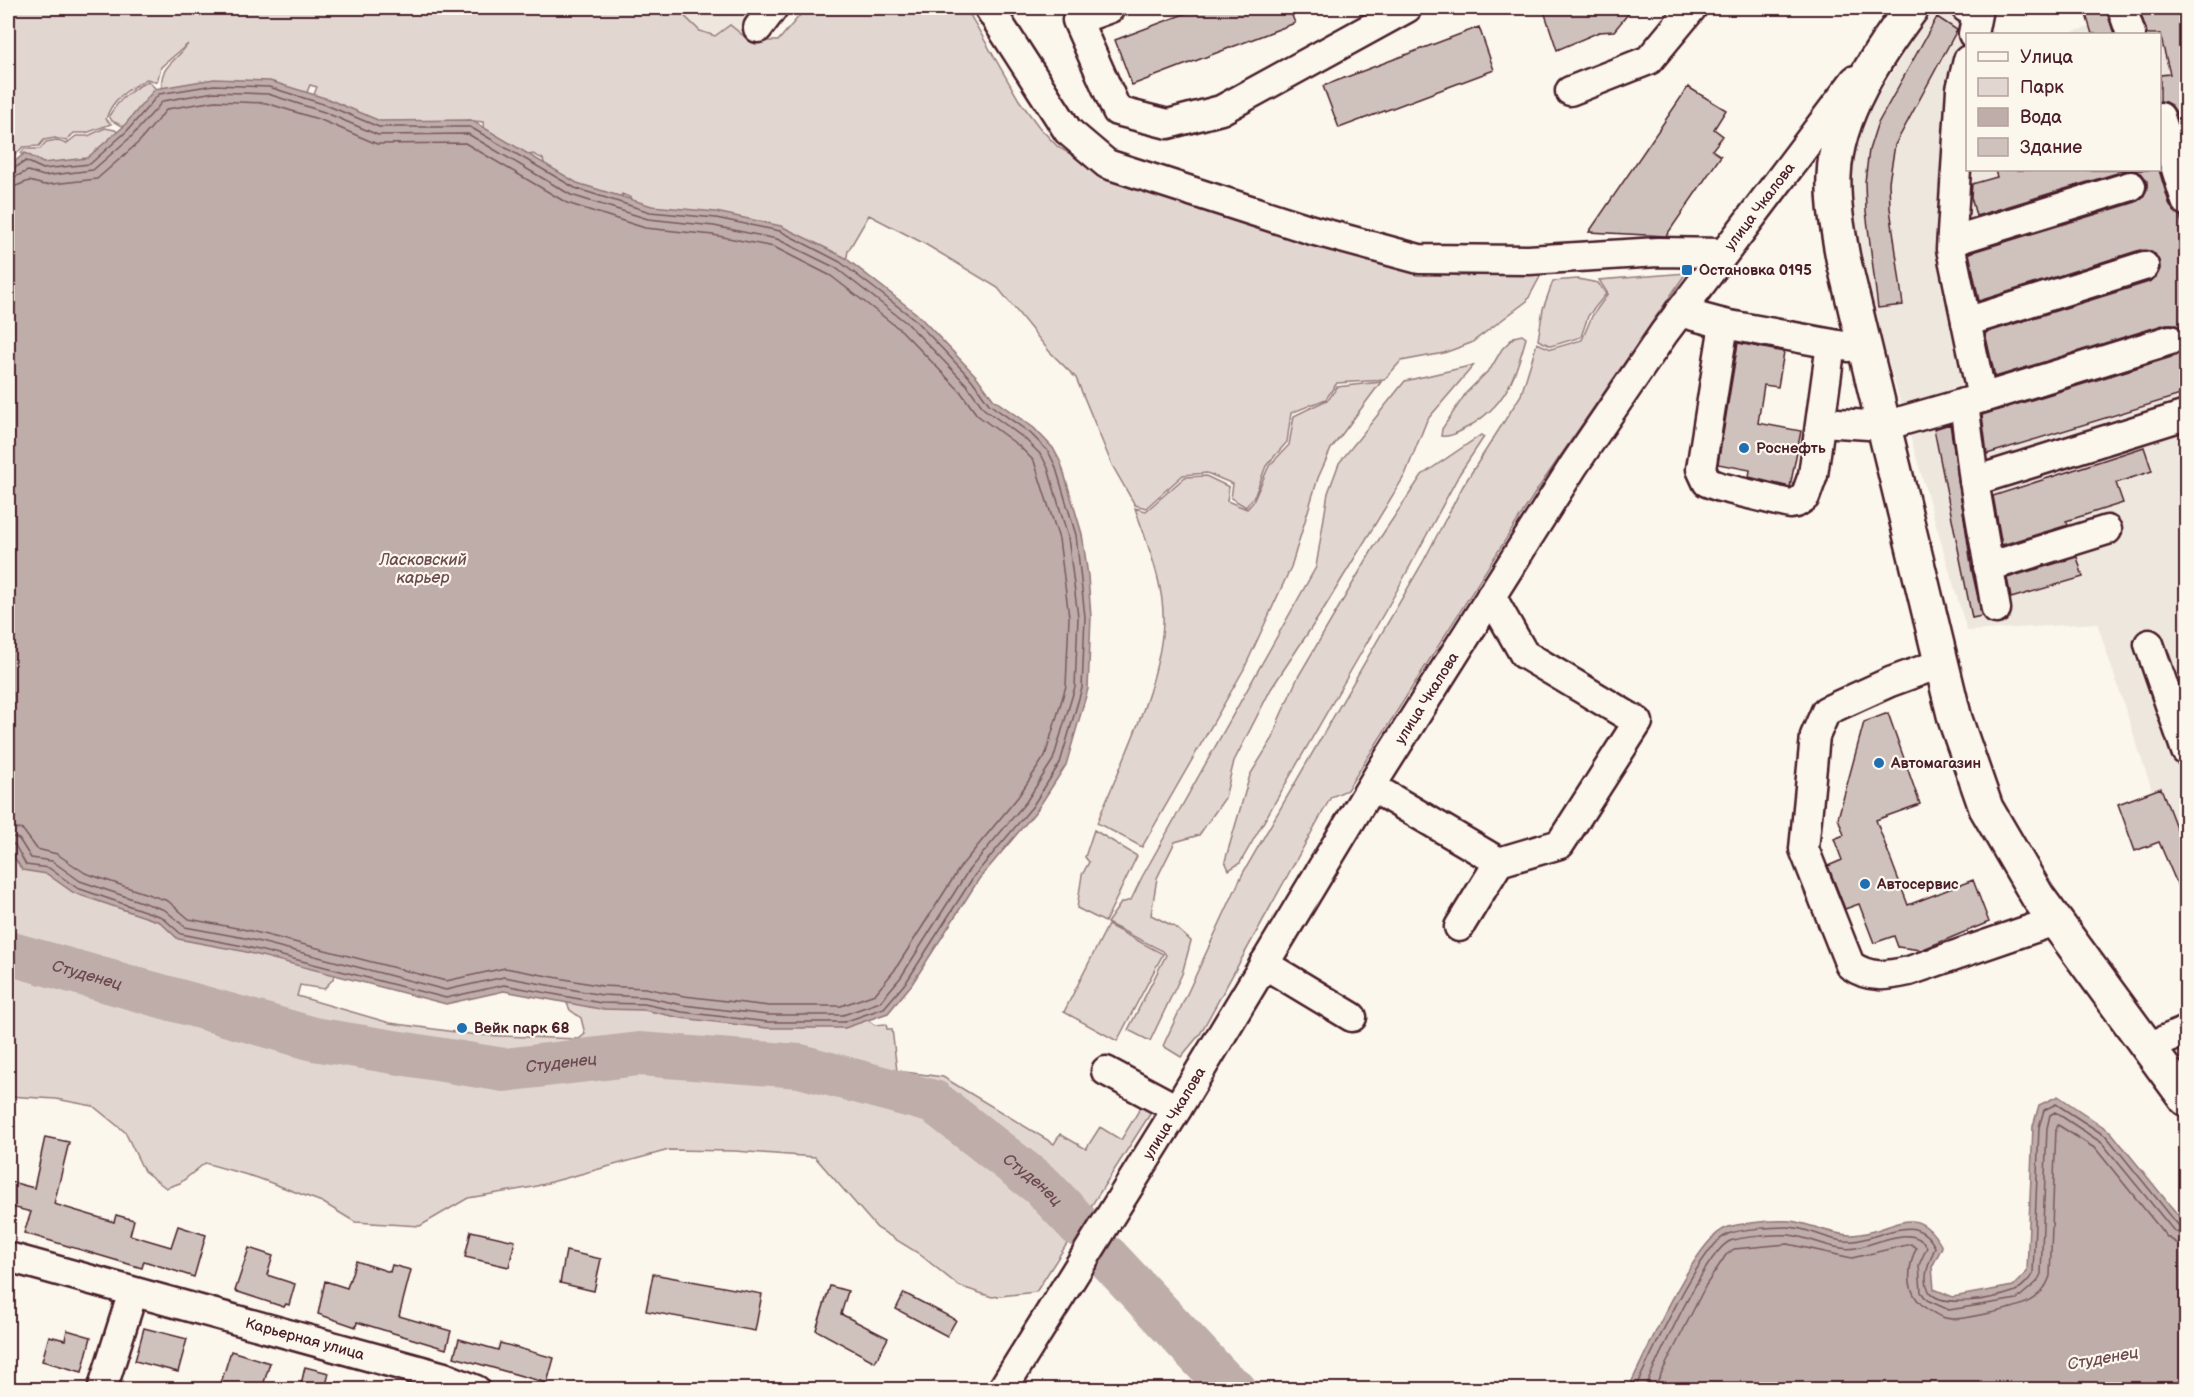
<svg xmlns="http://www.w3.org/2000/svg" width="2194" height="1397" font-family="'Balsamiq Sans',sans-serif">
  <rect width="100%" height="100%" fill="#fbf7ec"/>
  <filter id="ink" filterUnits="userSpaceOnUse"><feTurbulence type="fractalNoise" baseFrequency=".0167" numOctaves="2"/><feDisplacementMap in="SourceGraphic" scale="12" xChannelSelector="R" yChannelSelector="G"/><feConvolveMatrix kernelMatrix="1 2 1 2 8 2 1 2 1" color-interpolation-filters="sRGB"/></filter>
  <g filter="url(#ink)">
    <path fill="#eee7de" d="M644,8h121l-42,55z
      M1932,8h16l51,26h-31v136h192v-136h-97l68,-18 -2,-8h57v886l-89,-271 -130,8 -89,-305 -27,-124 3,-55 16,-39z"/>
    <path fill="#e2d7d0" stroke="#967b7e" stroke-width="1.5" d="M8,8h627l2,2v-2h39l24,23 15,5 15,-11 20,16h28l28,-33h160l53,92 20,27 19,20 62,36 162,53 81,22 96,18 83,-3 -15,28 -56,42 -27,10 -43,8 -17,19 -47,3 -11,16 -35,14 -4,29 -21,24 -11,29 -9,12 -15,-9 2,-14 -26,-11 -24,2 -37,33 -11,-3 -23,-40 -36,-87 -27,-27 -51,-63 -73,-44 -56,-29 -21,36 -3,15 -221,-51 7,-17 -9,-4 -7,14 -69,-38 -3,-11 -10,-5 -11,3 -37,-23 -2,-12 -16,-2 -1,4 -23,25 -132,-47 6,-15 -7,-2 -5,12 -143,4c-3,-39 6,-30 26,-57l-27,23 -4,15 -10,-3c-18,10 -35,19 -41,40l5,5 -25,9h-12l-8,8 -11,-3 -11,2 -5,6 -16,1 -7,7 -8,-3z
      M148,81l11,11 -26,39 -21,-10 -3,-5c10,-17 22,-26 39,-35z
      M105,128l10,2 8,6 -49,37 -49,-12 -4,-7 3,-5h16l6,-7 10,-2 10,4 10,-8h12z
      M1686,273l-149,217 -190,300 -16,7 -131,237 -19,23 -18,-11 80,-173 180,-311 40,-76 58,-91 16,-52 14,6 31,-9 10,-24 16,-22 -9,-14z
      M1578,279l20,4 8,11 -18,22 -7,21 -30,9 -13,-6 5,-31 10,-28z
      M1522,335l4,3c-11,40 -21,69 -60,90 -9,5 -15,9 -25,8l1,-7 24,-36 25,-25 11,-19 12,-12z
      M1474,365l-47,55 -22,55 -82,135 -52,79 -37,72 -9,37 -26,37 -24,7 -18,36 -6,37 24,12 16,14 -9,33 -32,67 -22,-11 38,-75 -3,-4 -56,-28 14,-20 10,-3 11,-23 174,-310 12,-74 11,-30 66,-82z
      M1381,382l-50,67 -13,29 -27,89 -47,102 -102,178 -45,-24c24,-60 63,-136 66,-200 2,-38 -16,-79 -28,-115l11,3 39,-34 21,-1 23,11 -2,14 20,8 6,-7 16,-36 20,-21 5,-29 35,-17 8,-12z
      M1481,435l3,2 -24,36 -65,121 -155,269 -11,7 -4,-9 25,-86 23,-37 6,-19 19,-42 76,-130 48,-72z
      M8,813l329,146 -4,20 -9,10 -24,-4 -3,11 93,27 87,12 102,4 6,-5 -4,-16 -11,-8 -9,-20 299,25 15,10 11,-1 1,5h5l5,42 46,6 111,67 6,-10 26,15 14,-22 21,13 23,-38 10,6 -118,184 -44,5 -33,-11 -41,-33 -41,-25 -62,-71 -80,-6 -66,-1 -136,37 -65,11 -48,28 -65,-4 -33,-20 -64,-24 -53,-15 -25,20 -14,5 -22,-17 -19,-39 -32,-26 -37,-7 -48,-3z
      M1094,830l43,26 -32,66 -28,-14 5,-33 7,-13 -4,-5z
      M1108,925l55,29 -46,87 -53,-29z"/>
    <path fill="#bfadaa" stroke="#907477" stroke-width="1.5" d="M214,79l56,2 58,18 52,22 91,-1 106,63 75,23 64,6 65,14 63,31 73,57 60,63 16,22 41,29 19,20 8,15 21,71 6,42 3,41 -3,72 -22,76 -29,45 -58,69 -67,105 -24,29 -43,15h-78l-86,-10 -37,-8 -44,-1 -96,-18 -58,13 -204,-53 -64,-12 -18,-17 -86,-29 -27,-19 -25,-4 -14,-23v-680l17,-14 18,10 44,-5 36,-31 32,-38z
      M2058,1096l53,36 75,93v164h-558c17,-33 66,-149 98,-161 12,-5 51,-8 64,-7 20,2 42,15 62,14 41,-1 62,-38 90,12l-10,20 2,22 19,8 60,-11 14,-14 6,-146 6,-21z"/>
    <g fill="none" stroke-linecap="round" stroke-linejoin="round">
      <path stroke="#79585e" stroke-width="1.5" d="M8,172l18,-11 17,8 47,-5 37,-33 32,-37 55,-9 55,2 57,18 53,22h91l105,61 75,24 66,6 64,13 60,31 73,56 59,62 17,24 41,29 18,18 7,14 21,70 9,82 -3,71 -22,75 -28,44 -58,69 -67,105 -23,27 -40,14h-76l-86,-10 -38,-8 -43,-1 -97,-18 -58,13 -203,-52 -62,-12 -19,-17 -85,-29 -28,-20 -23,-3 -11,-20 -7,-3
        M8,180l20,-9 16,5 49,-6 39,-34 31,-35 51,-9 54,2 56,18 54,23 90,-1 103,61 77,24 66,7 63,13 59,29 72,56 59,61 17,24 41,30 17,17 6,12 20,69 10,80 -3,70 -22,73 -27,42 -58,69 -67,106 -21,25 -37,13h-75l-85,-10 -38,-8 -43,-2 -98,-18 -58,13 -201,-52 -60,-11 -20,-17 -85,-29 -28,-20 -21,-3 -12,-19 -11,-4
        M8,189l21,-8 15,4 53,-6 42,-37 28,-33 48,-8 51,2 55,17 56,24 88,-1 102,60 78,25 68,7 61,12 57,29 71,55 58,60 17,24 42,31 15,15 25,78 10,78 -3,69 -21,70 -27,41 -57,69 -67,105 -19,23 -34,12h-72l-85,-10 -39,-8 -43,-2 -97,-18 -59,13 -199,-51 -58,-11 -21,-18 -83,-28 -28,-19 -20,-5 -14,-19 -15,-4
        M1634,1390c17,-33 65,-144 94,-156 12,-5 45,-7 59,-7 22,0 46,17 67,14 31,-4 62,-30 81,6 -4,13 -14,29 -6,44 11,19 67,7 84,1 8,-3 17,-13 20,-19l6,-146 5,-17 12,-6 51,33 72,89 7,2
        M1643,1390c15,-29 62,-138 87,-149 10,-4 48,-7 59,-6 21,2 46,17 67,13 21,-4 58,-25 71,-1l-8,18 2,27 6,8 22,10 68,-11 20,-17 4,-8 6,-146 3,-13 5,-3 47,31 72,88 12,5
        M1653,1390l53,-105 20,-30 8,-6 54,-5 64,14 59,-14 5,4c-11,27 -10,52 20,66 5,3 11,5 17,5 11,0 22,-3 32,-5 25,-5 56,-9 65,-38l6,-147 2,-4 38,24 71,88 10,6 9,2"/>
      <g stroke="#bfadaa" stroke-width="44">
        <path id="s1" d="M8,953l306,86 190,31 135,-16 161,12 134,36 108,84 38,40"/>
        <path d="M1107,1257l116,124 12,9"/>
      </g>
    </g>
    <path fill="#cfc2bc" stroke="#4a1f2b" stroke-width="1.5" d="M1200,8h89l6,15 -163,62 -17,-45z
      M1543,8h90l-19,23 -15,1 -42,18z
      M2084,8h22l8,26h-22z
      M2139,8h48v139l-11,-35 -5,-7 -11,-4v-26l10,-1 -10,-40h-13z
      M1937,17l20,13 -62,115 -6,37 1,26 13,97 -25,3 -12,-97 -1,-29 4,-32 8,-25z
      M1479,27l15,43 -155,58 -16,-42z
      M1688,87l38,23 -12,19 9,7 -11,14 9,6 -55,80 -77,-4z
      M1995,170h164l11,36 10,10 7,22v155l-200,61 -5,-39 193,-59 7,-5 4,-8 -4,-15 -8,-4h-8l-171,53 -10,-44 164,-51 7,-5 4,-8 -1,-8 -4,-7 -15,-4 -161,51 -10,-48 167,-51 7,-5 4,-8v-8l-5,-7 -15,-4 -151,46 -5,-19 1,-13 25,-7z
      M1738,343l46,9 -6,35 -14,-2 -6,38 43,8 -11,56 -41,-10 1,-7 -32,-6z
      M1950,424l22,147 10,45 -10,2 -38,-189z
      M2144,447l8,24 -36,12 7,20 -57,18 2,4 -66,20 -9,-49z
      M2077,557l6,20 -72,21 -4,-20z
      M1888,713l32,91 -44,16 32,85 65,-25 16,42 -68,28 -23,-3 -4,-11 -20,7 -15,-39 -14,5 -17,-43 14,-6 -8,-21 10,-4 -6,-17 26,-96z
      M2161,788l26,68v51l-28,-65 -24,9 -17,-47z
      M45,1137l24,5 -15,62 60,18 2,-7 18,5 -4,15 41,12 7,-21 28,9 -12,42 -50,-16 -2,7 -118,-35 7,-21 -23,-6v-25l26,7z
      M471,1231l44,10 -6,26 -44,-10z
      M249,1248l24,8 -6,19 28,9 -6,21 -3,-1 -2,3 -49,-16z
      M566,1251l35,8 -7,32 -34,-8z
      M356,1261l34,11 2,-7 19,5 -12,46 52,15 -5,18 -89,-27 -1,5 -38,-13 7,-33 22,7z
      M653,1274l109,20 -7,37 -109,-20z
      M830,1286l18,5 -7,23 47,24 -13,24 -59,-32z
      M904,1293l52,27 -9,16 -51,-27z
      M144,1328l43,11 -9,33 -43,-11z
      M67,1330l24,7 -9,35 -40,-11 7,-25 16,4z
      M459,1339l39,11 2,-7 54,15 -7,25 -93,-26z
      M231,1351l39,12 -8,26 -15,-4 -1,4h-27z
      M305,1367l24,6 -4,16h-25z"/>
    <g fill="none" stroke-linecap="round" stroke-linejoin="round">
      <g stroke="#4a1f2b" stroke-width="33">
        <g id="minor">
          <path d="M989,8l79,123 39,33 205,66 107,29 110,1 129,-8 66,1"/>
          <path d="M1110,8l-33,12 40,91 51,13 53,-14 186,-102"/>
          <path d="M1966,8l11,6 -4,20"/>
          <path d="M2122,8l9,26"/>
          <path d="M758,28l15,-20"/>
          <path d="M1570,91l79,-31 43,-52"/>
          <path d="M2160,117l26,84"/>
          <path d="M1952,241l179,-55"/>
          <path d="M1679,312l45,12 125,23"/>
          <path d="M1966,322l178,-56"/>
          <path d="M1724,324l-23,145 6,13 13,5 70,17 6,-1 9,-6 8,-22 18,-131"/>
          <path d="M1982,398l188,-58"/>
          <path d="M1964,403l10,78 22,128"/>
          <path d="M1822,422l62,4 98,-28 -31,-149 10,-160 7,-29"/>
          <path d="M1974,481l212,-66"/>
          <path d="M1988,567l119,-37"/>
          <path d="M2149,644l37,107"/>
          <path d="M1942,663l-52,19 -64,29 -11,25 -11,113 46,116c20,14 36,11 59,6l146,-50"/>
          <path d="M1372,787l127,75 61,-18 78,-122 -114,-68 -33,-58"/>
          <path d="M1459,927l40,-65"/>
          <path d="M1264,964l88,53"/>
          <path d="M2146,1048l40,-17"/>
          <path d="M1106,1071l71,38"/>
          <path id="s2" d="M8,1257l436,120 32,13"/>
          <path d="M102,1390l31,-98"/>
          <path id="s3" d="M1002,1390l175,-281 203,-337 194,-307 90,-132 191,-253"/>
        </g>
      </g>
      <g stroke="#4a1f2b" stroke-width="38">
        <path id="major" d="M1912,8c-35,47 -76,107 -78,168 -1,27 4,55 9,82l112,461 31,89 52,89 148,202"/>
      </g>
      <use href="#minor" stroke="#fbf7ec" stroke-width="28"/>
      <use href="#major" stroke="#fbf7ec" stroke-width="33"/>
    </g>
  </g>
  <g fill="#1f6fb2" stroke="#fbf7ec" stroke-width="2">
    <rect x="1681" y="264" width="12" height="12" rx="3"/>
    <circle cx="1744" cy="448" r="6"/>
    <circle cx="1879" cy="763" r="6"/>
    <circle cx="1865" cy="884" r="6"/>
    <circle cx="462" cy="1028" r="6"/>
  </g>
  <g text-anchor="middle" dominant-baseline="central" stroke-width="4.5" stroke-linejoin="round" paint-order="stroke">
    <g font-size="15" fill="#4a1f2b" stroke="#fbf7ec">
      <text stroke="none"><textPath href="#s3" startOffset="1406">улица Чкалова</textPath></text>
      <text stroke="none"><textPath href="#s3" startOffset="812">улица Чкалова</textPath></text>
      <text stroke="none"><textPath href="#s3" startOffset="326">улица Чкалова</textPath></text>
      <text stroke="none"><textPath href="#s2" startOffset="308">Карьерная улица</textPath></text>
    </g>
    <g font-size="15" font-weight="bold" fill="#4a1f2b" stroke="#fbf7ec" text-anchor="start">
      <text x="1699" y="270">Остановка 0195</text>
      <text x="1756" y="448">Роснефть</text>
      <text x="1891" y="763">Автомагазин</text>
      <text x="1877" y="884">Автосервис</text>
      <text x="474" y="1028">Вейк парк 68</text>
    </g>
    <g font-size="16" font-style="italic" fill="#6d4a51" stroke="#fbf7ec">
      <text x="423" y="560">Ласковский<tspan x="423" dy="18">карьер</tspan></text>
      <text stroke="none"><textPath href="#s1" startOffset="82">Студенец</textPath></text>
      <text stroke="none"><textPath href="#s1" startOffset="568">Студенец</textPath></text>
      <text stroke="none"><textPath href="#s1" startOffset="1072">Студенец</textPath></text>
      <text transform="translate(2103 1359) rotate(-10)">Студенец</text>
    </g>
  </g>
  <rect width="2194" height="1397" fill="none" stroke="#fbf7ec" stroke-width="30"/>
  <rect x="15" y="15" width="2164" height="1367" fill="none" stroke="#4a1f2b" stroke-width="2" filter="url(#ink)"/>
  <rect x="1966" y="33" width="195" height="138" fill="#fbf7ec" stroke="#b4a19f" stroke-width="1.5"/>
  <rect x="1978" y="52" width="30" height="9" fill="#fbf7ec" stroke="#b4a19f" stroke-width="1.5"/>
  <text x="2020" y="63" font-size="18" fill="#4a1f2b">Улица</text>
  <rect x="1978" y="78" width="30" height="18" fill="#e2d7d0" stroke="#b4a19f" stroke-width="1.5"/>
  <text x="2020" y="93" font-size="18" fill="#4a1f2b">Парк</text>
  <rect x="1978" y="108" width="30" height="18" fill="#bfadaa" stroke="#b4a19f" stroke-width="1.5"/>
  <text x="2020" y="123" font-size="18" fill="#4a1f2b">Вода</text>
  <rect x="1978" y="138" width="30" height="18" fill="#cfc2bc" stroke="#b4a19f" stroke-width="1.5"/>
  <text x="2020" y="153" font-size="18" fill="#4a1f2b">Здание</text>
</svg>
